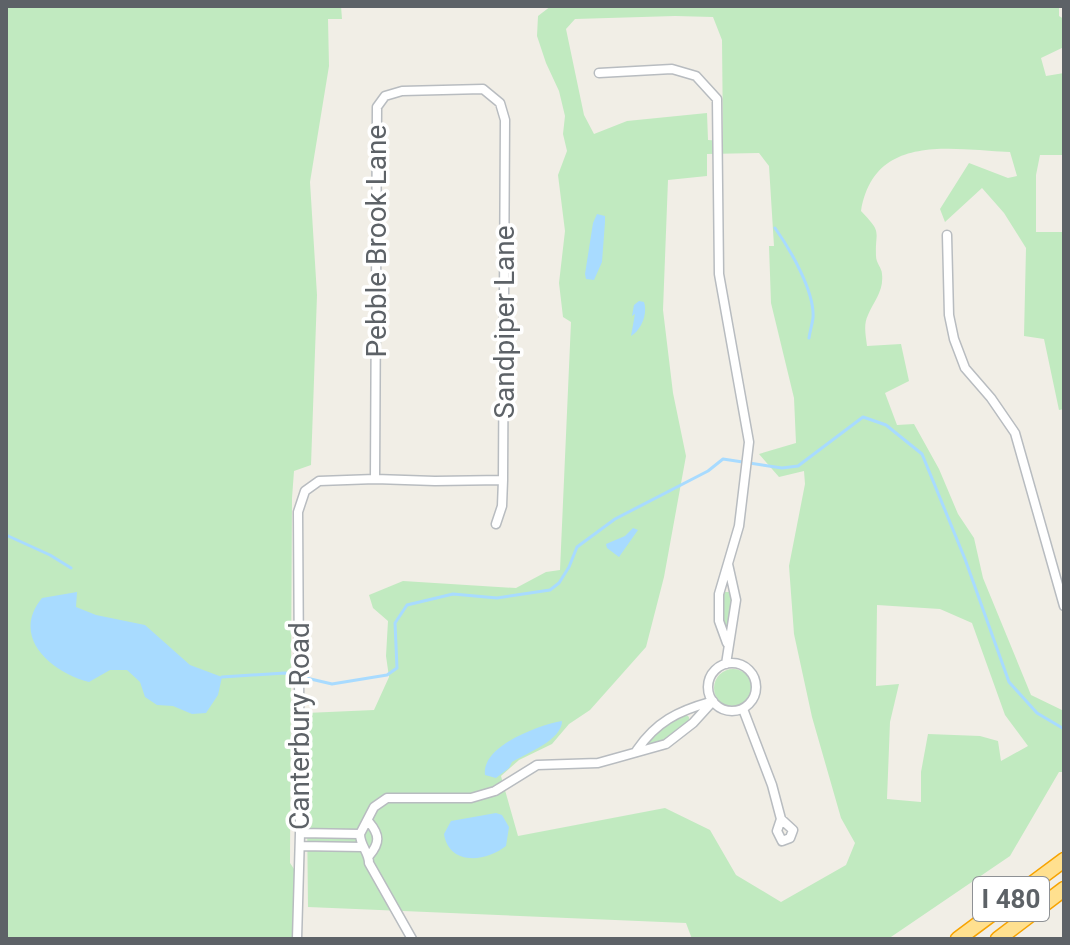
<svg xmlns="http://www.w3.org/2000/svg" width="1070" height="945" font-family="Roboto,sans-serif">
  <rect width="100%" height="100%" fill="#f1eee6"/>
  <path fill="#c1eac0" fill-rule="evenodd" d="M6,6h335l1,13h-14l1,47 -19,116 7,113 -6,170 -17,6 -2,27 -2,365 4,6v70h-288z
    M551,6h508v10l5,3v28l-23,11 5,18 18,-3v82h-24l-4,20v57h28v177l-5,1 -15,-71 -20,-3 2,-88 -22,-35 -22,-25 -37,34 -5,-13 29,-46 39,15 9,-2 -7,-24c-60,-3 -136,-19 -149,59 22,23 14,18 15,45 0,7 6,12 6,18 2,17 -8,27 -14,41 -5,10 -2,21 -1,31l34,-2 8,37 -24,12 12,32 17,-1 25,45 19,45 16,24 9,40 48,117 33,16v61h-5l-49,84 -122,83h-196l-6,-16 -378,-16 -2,-194 68,-3 15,-33 -3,-21 2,-35 -15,-13 -4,-13 34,-14 113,7 30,-16 14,-2 11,-248 -8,-5 -4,-34 6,-52 -7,-56 9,-24 -4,-17 2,-18 -6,-25 -13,-28 -9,-27 1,-20zM675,16l38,1 9,23 1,101 -15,-1 -1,-27 -80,8 -33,13 -10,-19 -18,-86 9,-10zM759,153l10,13 5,80h-5l2,57 23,95 2,45 -37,11 20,23 25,-6 1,13 -16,82 5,68 18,83 29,101 14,25 -9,22 -65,37 -45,-27 -26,-45 -45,-22 -147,28 -17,-60 18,-16 33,-16 17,-20 21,-14 56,-63 18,-70 22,-121 -13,-63 -10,-83 5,-130 39,-4v-22zM877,605l63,4 32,14 33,92 23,31 -27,15 -3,-20 -18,-5 -52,-2 -7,38v30l-34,-3 3,-77 9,-38 -23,2z
    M725,592h4l5,4 -6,38 -6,-14v-25z
    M714 688a19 19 0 1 1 38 0a19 19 0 1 1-38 0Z
    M684,713l5,4v6l-23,16 -19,6 1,-7z"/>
  <path fill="#a8dbff" d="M597,214l8,2v6l-3,40 -8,18 -8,-1 -1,-5 8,-51z
    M639,301l5,1c4,12 -3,28 -13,34l4,-22 -3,2 2,-11z
    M633,528l5,2 -19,27 -12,-9 -1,-4 19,-8z
    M77,592l-1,15 20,8 49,10 45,40 32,12 -4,18 -12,18 -14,1 -19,-8 -16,-1 -12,-8 -5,-15 -13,-12h-17l-21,12c-38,-10 -79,-45 -47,-84z
    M562,721c0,19 -35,32 -50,41l-3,6 -13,10 -11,-3c-4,-29 54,-50 77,-54z
    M496,813l6,2 7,12 -3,19c-20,16 -57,20 -62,-12l7,-13z"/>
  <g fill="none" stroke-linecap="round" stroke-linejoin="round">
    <path stroke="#a8dbff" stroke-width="3" d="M775,228c15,21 40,64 38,90 -1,7 -3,13 -4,20
      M6,535l44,20 21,13
      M222,677l63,-4 47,11 55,-9 10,-7 -2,-45 12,-18 46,-11 44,4 53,-8 9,-7 10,-16 8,-20 38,-28 93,-48 15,-12 59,9 16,-2 65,-49 23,8 36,29 43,105 44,123 28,31 27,16"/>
    <g stroke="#b8bcc0" stroke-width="11">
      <path id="street" d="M599,73l73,-4 24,7 21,23 2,175 30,168 -10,84 -20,68v27l8,22
        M947,235l2,80 5,24 11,29 26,30 24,35 49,173
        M375,479l2,-372 8,-11 17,-5 81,-2 17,14 5,17 -2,360 -1,26 -6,18
        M708 687a24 24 0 1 1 48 0a24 24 0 1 1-48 0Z
        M726,664l10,-64 -8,-36
        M743,709l29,76 9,34 -4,12 5,10 8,-3 3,-8 -12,-11
        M637,750c19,-28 41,-39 73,-48
        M369,822c11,13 11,21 0,34
        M300,833l60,1
        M360,834l14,-27 13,-9h84l24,-7 42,-26 61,-2 68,-19 27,-21 20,-22
        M360,834c0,12 9,18 9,29l43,76
        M300,846l62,1
        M297,939l3,-106 -2,-321 7,-21 14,-10 56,-2 60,2 68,-1"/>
    </g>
    <g stroke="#f7a300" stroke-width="17">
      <path id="highway" d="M958,939l106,-79
        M998,939l66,-50"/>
    </g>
    <use href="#street" stroke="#fff" stroke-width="8"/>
    <use href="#highway" stroke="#ffe08f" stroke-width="14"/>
  </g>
  <g text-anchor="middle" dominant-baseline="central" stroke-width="7" stroke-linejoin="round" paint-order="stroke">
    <rect fill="#fff" stroke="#8e9195" stroke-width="2" x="973" y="877" width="76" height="44" rx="6"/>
    <g font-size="26" font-weight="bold" fill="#5d6267">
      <text x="1011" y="899">I 480</text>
    </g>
    <g font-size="28" fill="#5d6267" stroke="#fff">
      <text transform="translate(376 241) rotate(-90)">Pebble Brook Lane</text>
      <text transform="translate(504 322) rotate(-90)">Sandpiper Lane</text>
      <text transform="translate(299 726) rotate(-90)">Canterbury Road</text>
    </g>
  </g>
  <rect width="1070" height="945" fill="none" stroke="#5d6267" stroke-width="16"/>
</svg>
